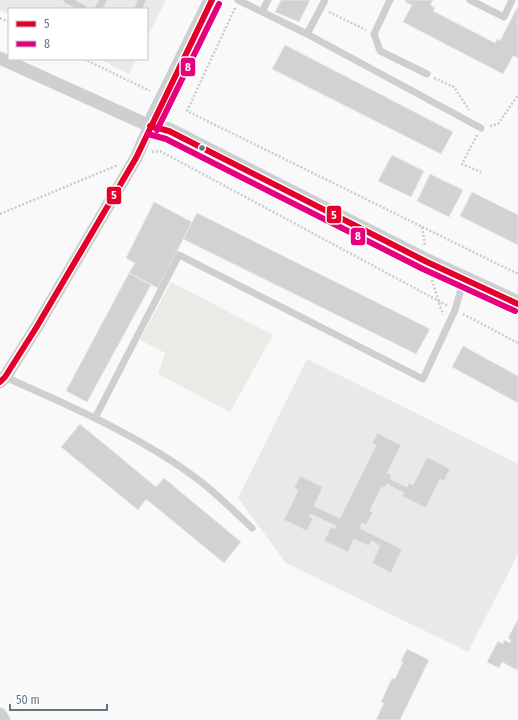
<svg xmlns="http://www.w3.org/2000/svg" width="518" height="720" font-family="'Fira Sans Condensed',sans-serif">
  <rect width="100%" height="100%" fill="#f9f9f9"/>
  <path fill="#e8e9e9" d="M0,0h166l-19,38v-29h-138v5l-9,-4z
    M99,59h38l-8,15z
    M307,359l211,105v90l-50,98 -182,-89 -48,-65z"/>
  <path fill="#e8ebe6" d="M171,282l102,53 -43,77 -72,-38 7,-21 -25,-13z"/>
  <path fill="#d0d2d3" stroke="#e8e8e8" d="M281,0h29l-11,22 -24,-10z
    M406,0h27l-3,5 5,3 -2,3 62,32 2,-4 3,2 18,-35v52l-5,-2 -10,18 -100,-52 9,-17 -7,-3z
    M285,45l168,87 -12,22 -169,-85z
    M392,155l32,16 -13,26 -33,-16z
    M430,174l33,16 -14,27 -32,-16z
    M472,192l46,23v30l-58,-29z
    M154,202l38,20 -34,66 -29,-15 6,-10 -9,-5z
    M197,213l233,116 -14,25 -233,-115z
    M129,273l22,12 -64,117 -21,-11z
    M463,346l55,30v27l-66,-36z
    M80,424l76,63 8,-9 77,64 -17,21 -78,-64 -8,11 -77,-63z
    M377,433l24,12 -14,28 5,2 -2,4 17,8 2,-4 4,2 14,-28 23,12 -6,12 -4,-2 -14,29 -24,-12 2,-3 -17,-9 -2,4 -3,-2 -12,25 3,1 -7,13 -4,-2 -2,5 42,21 -11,24 -19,-10 8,-17 -9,-5 -2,5 -15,-7 -6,13 -24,-11 7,-14 3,2 2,-3 -26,-12 -1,2 4,2 -6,13 -23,-11 14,-30 -4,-2 6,-12 23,11 -9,19 26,12 36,-73 -4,-2z
    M518,619v48l-1,3 -15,-8 -3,6 -12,-6 11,-21 5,3 1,-4 6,3 1,-3 -3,-2z
    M407,649l22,11 -29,60h-24l8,-17 -3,-1 11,-24 3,1 8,-17 -2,-1z"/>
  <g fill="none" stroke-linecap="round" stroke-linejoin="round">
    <path stroke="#cbcccd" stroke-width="2.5" stroke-dasharray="2 2" stroke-linecap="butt" d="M235,8l-48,103 331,163
      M329,12l37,18
      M0,18l9,4
      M84,59l66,32
      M434,78l20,9 15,23
      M490,126l8,-2 20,-29
      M477,135l-15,29 19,8
      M152,152l8,-1 288,155
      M0,214l118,-49
      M422,227l3,18
      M432,280l11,35
      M463,314l55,29"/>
    <path stroke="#cecfd0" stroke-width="7" d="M67,0l17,9
      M238,0l69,34 174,94
      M390,0l-16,34 6,17 47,23
      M470,0l34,17 8,-17
      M98,9l5,-9
      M138,9l4,-9
      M262,12l6,-12
      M307,34l18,-34
      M5,377c65,29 138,60 195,104 18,14 35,31 52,47
      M95,418l84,-163 244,124 32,-69 9,-31"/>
    <path stroke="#cecfd0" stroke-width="13" d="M0,58l150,68 -14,32 -100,170 -31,49 -5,5
      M0,714l4,6"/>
    <path stroke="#cecfd0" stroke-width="17" d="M212,0l-62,126 19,5 258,131 91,42"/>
    <g stroke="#fff" stroke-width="9">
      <path id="bus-1" d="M150,126l19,5 258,131 91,42
        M0,382l5,-5 31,-49 100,-170 76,-158"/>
    </g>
    <g stroke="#fff" stroke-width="9">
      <path id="bus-2" d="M157,130l62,-126
        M148,134l18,5 257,130 92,42"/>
    </g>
    <use href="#bus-1" stroke="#e4002b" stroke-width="6"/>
    <use href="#bus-2" stroke="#e5007d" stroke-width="6"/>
  </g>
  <circle fill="#657683" stroke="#fff" stroke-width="1.5" cx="202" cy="148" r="3.5"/>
  <g stroke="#fff" stroke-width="1.5">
    <rect x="180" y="57" width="16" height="20" rx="4" fill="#e5007d"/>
    <rect x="106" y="186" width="16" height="19" rx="4" fill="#e4002b"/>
    <rect x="326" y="205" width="16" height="19" rx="4" fill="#e4002b"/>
    <rect x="350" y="227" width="16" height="19" rx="4" fill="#e5007d"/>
  </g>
  <g font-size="11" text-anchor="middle" font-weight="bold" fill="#fff">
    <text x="188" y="71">8</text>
    <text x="114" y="199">5</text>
    <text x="334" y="219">5</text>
    <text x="358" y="240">8</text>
  </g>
  <rect x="8" y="8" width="140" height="52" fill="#ffffff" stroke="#c1c8cd"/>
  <rect x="16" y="21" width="20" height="6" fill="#e4002b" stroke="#c1c8cd"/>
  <text x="44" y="28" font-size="12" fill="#657683">5</text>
  <rect x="16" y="41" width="20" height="6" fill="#e5007d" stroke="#c1c8cd"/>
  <text x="44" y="48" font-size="12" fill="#657683">8</text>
  <path d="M10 704v6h97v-6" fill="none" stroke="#657683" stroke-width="2"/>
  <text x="16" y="704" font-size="12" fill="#657683" stroke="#ffffff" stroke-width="3" paint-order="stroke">50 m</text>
</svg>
